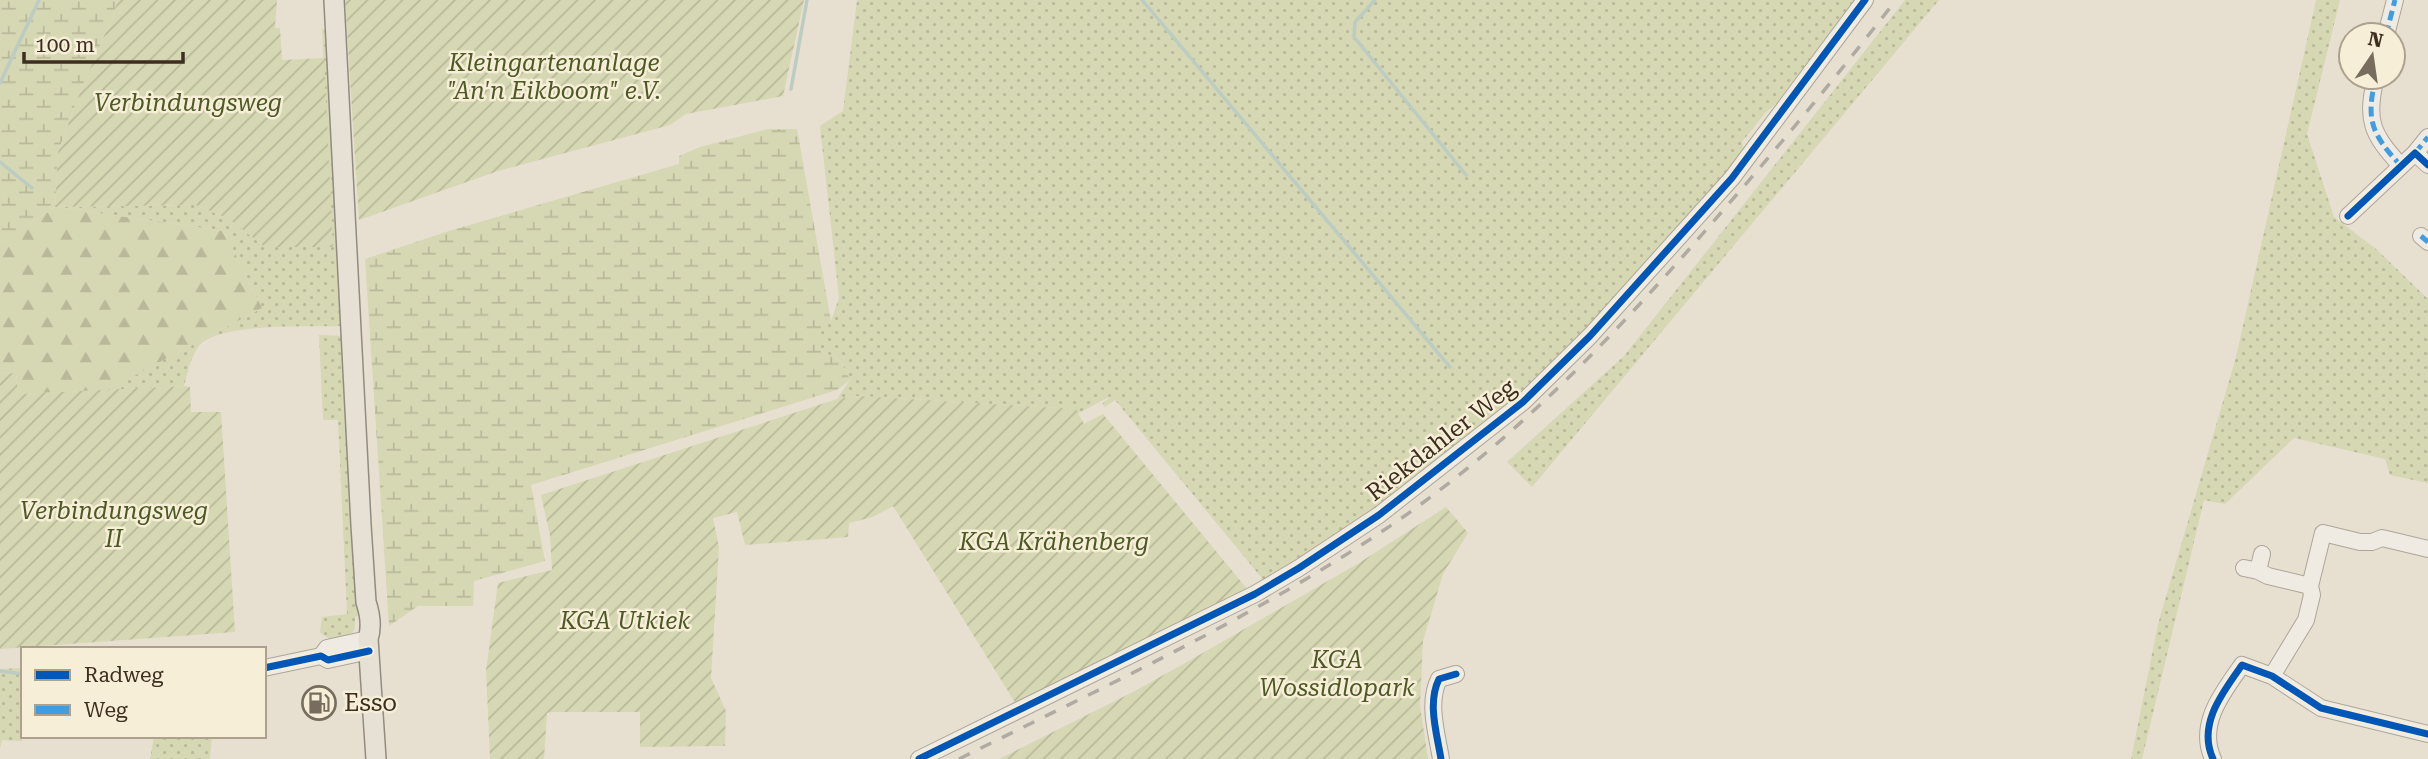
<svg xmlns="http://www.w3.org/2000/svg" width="2428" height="759" font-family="'Roboto Serif',serif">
  <defs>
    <pattern id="grass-dots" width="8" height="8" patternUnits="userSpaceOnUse" patternTransform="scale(1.75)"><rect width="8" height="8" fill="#d6d7b3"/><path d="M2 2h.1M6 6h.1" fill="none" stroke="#b9b99a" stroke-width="1.8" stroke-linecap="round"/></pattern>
    <pattern id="forest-firs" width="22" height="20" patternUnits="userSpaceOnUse" patternTransform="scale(1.75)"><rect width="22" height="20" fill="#d6d7b3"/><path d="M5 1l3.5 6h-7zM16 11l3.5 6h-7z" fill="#b9b99a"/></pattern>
    <pattern id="wetland-marsh" width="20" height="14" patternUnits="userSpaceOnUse" patternTransform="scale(1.75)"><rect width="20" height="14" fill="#d6d7b3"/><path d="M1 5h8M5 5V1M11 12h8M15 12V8" fill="none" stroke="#b9b99a"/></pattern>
    <pattern id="garden-furrows" width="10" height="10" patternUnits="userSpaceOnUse" patternTransform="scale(1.75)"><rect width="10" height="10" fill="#d6d7b3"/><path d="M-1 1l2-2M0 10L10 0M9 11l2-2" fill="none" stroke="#b9b99a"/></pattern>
  </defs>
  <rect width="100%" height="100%" fill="#e7e0d1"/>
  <path fill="url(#grass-dots)" d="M857,0h1001l-72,95 -20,17 -24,30 2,7c-104,134 -218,249 -354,351 -40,30 -84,55 -125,82l-150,-182 -10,7 -3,-3 9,-8 -34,18 -2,-5 -216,-13 -22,3 13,-19 -9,-19 -21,-11 -2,-15 13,-14 8,-23 -19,-172 23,-15z
    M1905,0h34l-407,487 -25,-25 117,-106z
    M2316,0h24l-33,134 27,83 42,32 52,50v184l-38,-8 -5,-16 -91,-21 -69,66 -21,-4 -62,259h-11l27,-135 78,-267z
    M322,28l8,7 13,291c-31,1 -125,-4 -144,20 -8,10 -12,28 -15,40l-77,4 155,-82 -38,-77 -169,-24 141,-2 33,14 36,28h67z
    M319,335l26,1 15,279 -5,2c0,5 1,13 -4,17 -9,8 -24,7 -31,-2l2,-15 25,-3 -9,-194h-15z
    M23,668v36l-3,1 2,36 -20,-1 -2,9v-80z
    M154,736h58l-2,23h-60z"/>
  <path fill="url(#forest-firs)" d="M55,207l169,24 38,77 -155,82 -89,4 -2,-21 -16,1v-130z"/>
  <path fill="url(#wetland-marsh)" d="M0,0h117l-3,13 -32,74 -24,65 -3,55 -55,37z
    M768,129h29l34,192 -12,14 1,15 21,11 9,19 -13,10 -306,95 14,76 -71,20 -1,25h-55l-29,20 -24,-367 84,-28 230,-67v-8l21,-9z"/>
  <path fill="url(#garden-furrows)" d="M117,0h160l-2,28h5l2,32 42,-2 9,189h-68l-36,-28 -33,-14 -141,2 3,-55 24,-65 32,-74z
    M345,0h459l-21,96 -97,18 -16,11 -172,46 -139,49z
    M16,373l2,21 168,-8 4,1 1,25h30l14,220 -235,17v-275z
    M859,396l217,13 8,15 19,-10 145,176 -232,114 -123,-198 -20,11 -24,6 -1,14 -103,8 -8,-33 -24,6 6,29 -8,131 15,33 -1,35 -85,1v-35h-88l-5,1 -3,46h-54l-4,-89 12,-87 54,-13 -2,-34 -9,-41 296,-96z
    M1446,507l22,26 -25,41 -20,67 -3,65 8,53h-429l134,-67 68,-38 158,-91z"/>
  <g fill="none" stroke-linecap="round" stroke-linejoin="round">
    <path stroke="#bcccc2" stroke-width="3.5" d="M1142,0l308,367
      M1375,0l-20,22 -1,15 112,138
      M0,83l39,-83
      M791,89l16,-89
      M0,162l32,26
      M0,671l23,3"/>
    <g stroke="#ada599" stroke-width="18">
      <path id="minor" d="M2386,35l9,-35
        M2376,77c-11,44 -4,57 25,89
        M2415,153l13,-16
        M2348,216l67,-63 13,12
        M2421,236l7,6
        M2244,568l14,3 10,5 42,10
        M2258,571l4,-17
        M321,656l6,-8 41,-9
        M264,668l57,-12 7,4 41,-9
        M2272,676l34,-56 6,-25 -2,-9 13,-53 37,9h12l10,-4 46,11
        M919,759l336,-165 44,-26 80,-53 144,-113 67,-66 142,-158 133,-178
        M1441,759c-4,-25 -14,-56 -2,-80l17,-5
        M2213,759c-16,-35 10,-67 29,-94l30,11 49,32 107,26"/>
    </g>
    <g stroke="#928b80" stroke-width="22">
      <path id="major" d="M334,0l27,525 5,77c4,12 6,25 2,37l8,120"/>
    </g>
    <use href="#minor" stroke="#efebe3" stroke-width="16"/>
    <use href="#major" stroke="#e6e1d4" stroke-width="19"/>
    <path stroke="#afaaa2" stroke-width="3.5" stroke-dasharray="12 12" stroke-linecap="butt" d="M959,759c148,-74 299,-143 437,-237 121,-84 221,-189 316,-299 64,-73 125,-147 184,-223"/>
    <path stroke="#3f9de0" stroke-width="5" stroke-dasharray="10 5" stroke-linecap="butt" d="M2386,35l9,-35
      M2376,77c-11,44 -4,57 25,89
      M2415,153l13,-16
      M2421,236l7,6"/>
    <g stroke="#f7eed8" stroke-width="11">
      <path id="cycleway" d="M2348,216l67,-63 13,12
        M264,668l57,-12 7,4 41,-9
        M919,759l336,-165 44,-26 80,-53 144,-113 67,-66 142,-158 133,-178
        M1441,759c-4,-25 -14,-56 -2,-80l17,-5
        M2213,759c-16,-35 10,-67 29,-94l30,11 49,32 107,26"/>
    </g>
    <use href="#cycleway" stroke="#0057b8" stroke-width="7"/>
  </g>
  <defs>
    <g id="fuel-ring" transform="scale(1.75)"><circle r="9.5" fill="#f7eed8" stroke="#786c5e" stroke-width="1.5"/><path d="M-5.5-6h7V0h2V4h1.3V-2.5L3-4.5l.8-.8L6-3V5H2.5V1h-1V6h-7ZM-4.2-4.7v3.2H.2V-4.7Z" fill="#786c5e"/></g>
  </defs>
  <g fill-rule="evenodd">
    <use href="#fuel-ring" x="319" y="703"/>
  </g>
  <g text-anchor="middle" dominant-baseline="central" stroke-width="5" stroke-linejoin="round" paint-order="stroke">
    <g font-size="24" font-style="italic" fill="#4d5a26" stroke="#f7eed8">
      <text x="554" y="63">Kleingartenanlage<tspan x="554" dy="28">"An'n Eikboom" e.V.</tspan></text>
      <text x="188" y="103">Verbindungsweg</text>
      <text x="114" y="511">Verbindungsweg<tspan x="114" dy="28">II</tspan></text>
      <text x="1054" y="542">KGA Krähenberg</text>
      <text x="625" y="621">KGA Utkiek</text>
      <text x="1337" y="660">KGA<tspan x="1337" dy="28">Wossidlopark</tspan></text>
    </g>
    <g font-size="24" fill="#3d2e20" stroke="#f7eed8">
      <text transform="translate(1441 440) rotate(-38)">Riekdahler Weg</text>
    </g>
    <g font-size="24" fill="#3d2e20" stroke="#f7eed8" text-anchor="start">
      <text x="344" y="703">Esso</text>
    </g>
  </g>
  <rect x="21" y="647" width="245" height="91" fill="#f7eed8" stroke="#ada18e" stroke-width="2"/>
  <rect x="35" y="670" width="35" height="10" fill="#0057b8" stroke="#ada18e" stroke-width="2"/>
  <text x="84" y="682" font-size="21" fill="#3d2e20">Radweg</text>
  <rect x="35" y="705" width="35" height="10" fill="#3f9de0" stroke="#ada18e" stroke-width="2"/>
  <text x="84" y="717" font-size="21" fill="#3d2e20">Weg</text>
  <g transform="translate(2372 56) rotate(13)"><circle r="33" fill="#f7eed8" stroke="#ada18e" stroke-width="2"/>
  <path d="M0-5L12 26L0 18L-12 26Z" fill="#786c5e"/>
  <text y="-10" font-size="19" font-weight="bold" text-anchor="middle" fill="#3d2e20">N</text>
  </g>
  <path d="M24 52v10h159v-10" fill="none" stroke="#3d2e20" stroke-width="3.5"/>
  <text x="35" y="52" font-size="21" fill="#3d2e20" stroke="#f7eed8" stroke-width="5" paint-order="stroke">100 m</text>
</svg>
